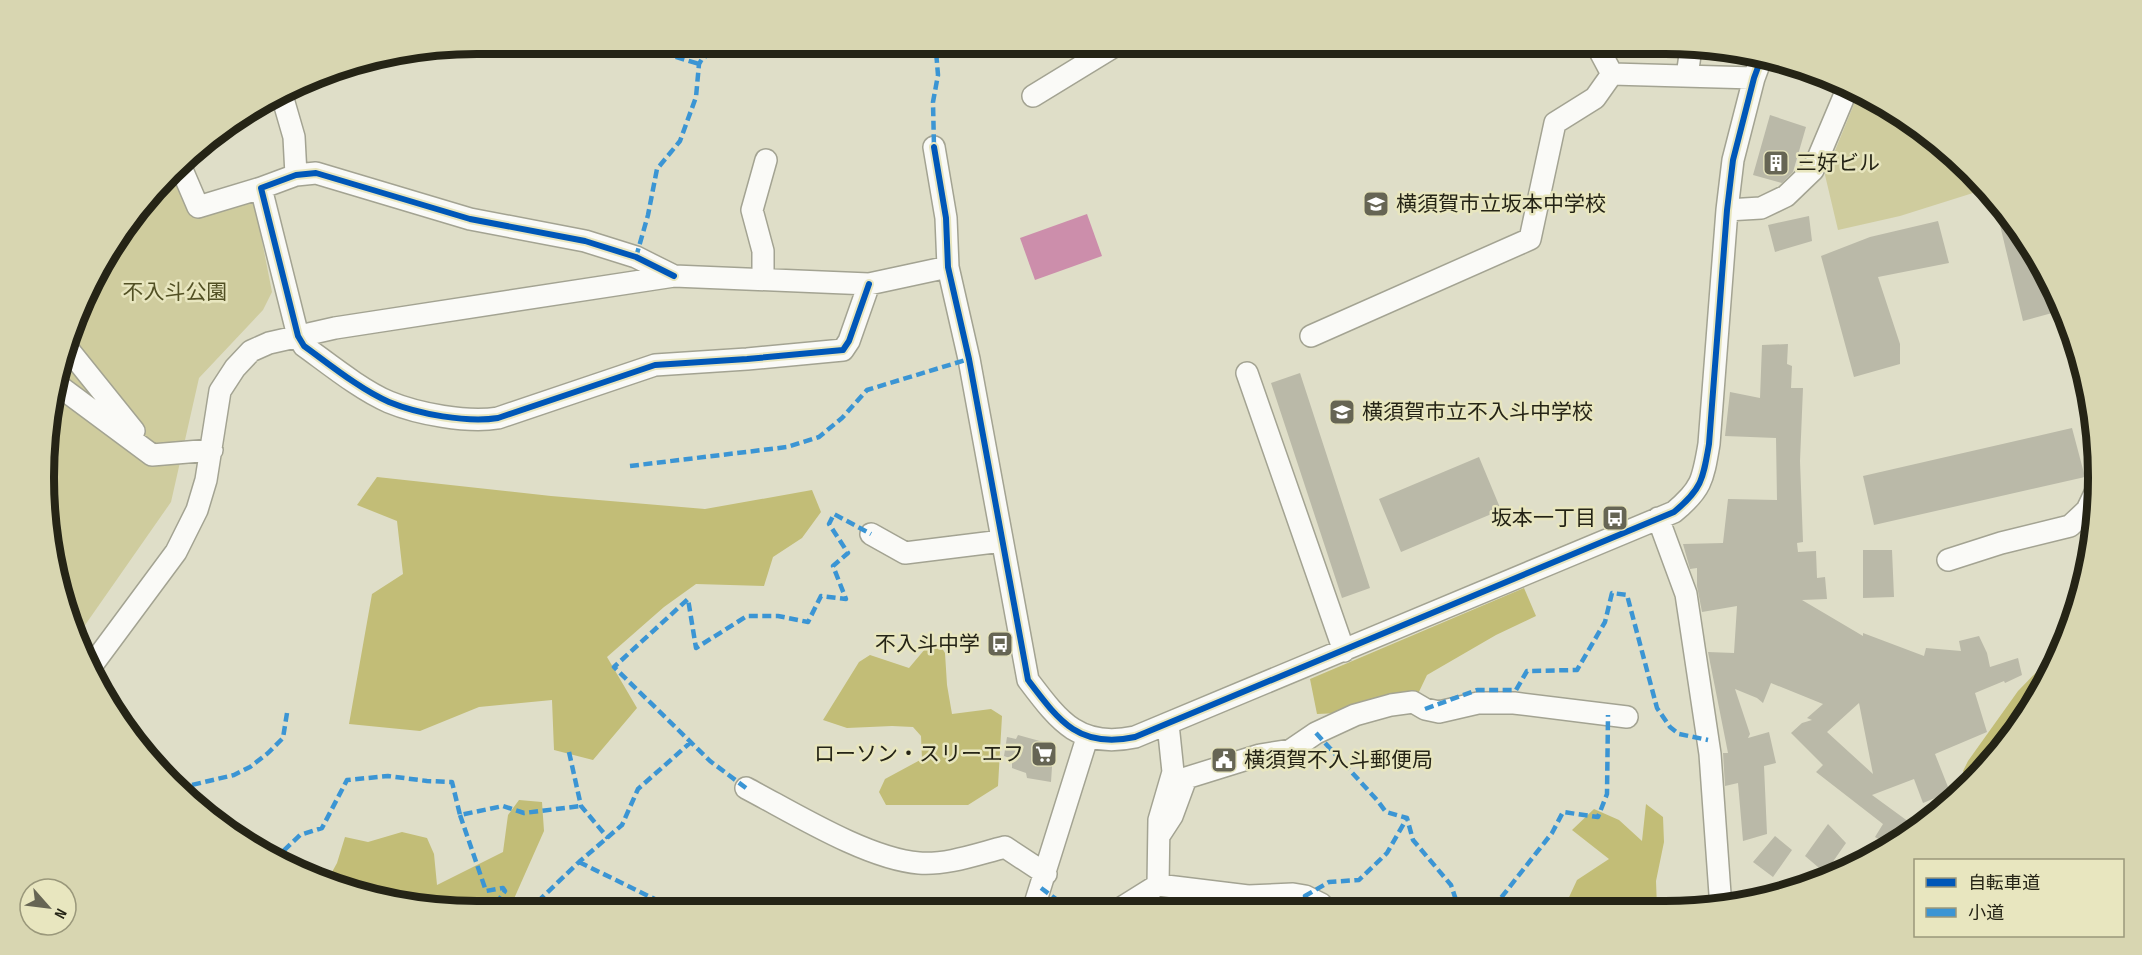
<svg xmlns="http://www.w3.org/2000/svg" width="2142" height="955" font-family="'Sofia Sans Condensed','Noto Sans JP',sans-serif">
  <rect width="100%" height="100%" fill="#dfdec8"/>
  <path fill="#cfcc9e" d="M1859,92l23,10 69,49 16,18 6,24 -73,23 -62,14 -13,-55z
    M176,170l24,48 54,-18 18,92 -9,18 -64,68 -28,124 -95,136 -9,-21 -20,-83 5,-141 49,-132z"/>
  <path fill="#c2bd77" d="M377,477l174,19 154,13 107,-19 9,22 -19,26 -29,19 -9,29 -68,-2 -32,23 -57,50 30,51 -44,52 -39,-10 -2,-50 -73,7 -59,24 -71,-7 23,-130 31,-20 -6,-53 -40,-16z
    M1524,588l12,28 -40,19 -69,40 -10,21 -77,17 -23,1 -7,-35z
    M938,642l7,11 2,32 5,29 39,-5 11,7 -4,70 -30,19h-82l-7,-13 6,-13 37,-20 -1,-23 -8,-9 -21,-1 -45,2 -24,-8 36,-58 11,-7 39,13 16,-19z
    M2060,648l-35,71 -56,64 -6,-12 5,-10 50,-70z
    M519,800l23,2 2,29 -35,79 -4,1h-28l-139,-23 -12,-5 11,-20 8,-26 23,5 34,-10 25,6 7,16 3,31 66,-33 5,-37z
    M1646,804l17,13 1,25 -8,39 1,27h-93l13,-28 32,-21 -37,-29 22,-21 25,11 23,21z"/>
  <path fill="#cc8eab" d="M1087,214l15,42 -67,24 -15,-42z"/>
  <path fill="#bab9a8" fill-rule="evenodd" d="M1770,115l36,12 -13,45 -11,11 -29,-8z
    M1993,196l16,18 45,72 9,24 -40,11z
    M1809,216l3,25 -37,11 -7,-27z
    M1938,221l11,42 -71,14 22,67v20l-46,13 -33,-121 49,-19z
    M1788,344l-1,20 5,2 -1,22h12l-3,73 3,81 -6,1 1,9 18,-1 1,27 8,-1 2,22 -25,1 61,36v-3l61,23 2,-8 35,3 -2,-10 20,-5 8,17 3,14 28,-9 4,17 -17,8 -1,-2 -29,12 12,39 -52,22 15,38 -27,11 -9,-24 -42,16 37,27 -14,19 -6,4 -14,-8 8,-13 -67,-52 7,-7 -32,-32 11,-10 10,-3 -5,-2 16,-14 -52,-21 -8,20 -6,-5 -22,-9 15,45 -2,4 21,-6 7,31 -12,3 3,68 -24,7 -5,-58 -13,3 -2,-33h5l-20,-101 26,1 3,-47 -35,6 -5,-26v-18l-7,1 -7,-25 40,-1 5,-44 49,1 -1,-62 -51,-2 5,-44 30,6 2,-53zM1859,703l14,71 -46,-42z
    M1300,373l70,215 -28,10 -71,-215z
    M2072,428l13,49 -211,48 -11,-49z
    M1479,457l22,53 -100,42 -22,-53z
    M1863,550h29l2,47 -31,1z
    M1018,735l29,8 6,9 -2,30 -24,-4 -1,-5 -14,-5v-9l-8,-3 3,-19 9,2z
    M1828,824l18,19 -21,30 -20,-17z
    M1775,836l17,14 -19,27 -20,-15z"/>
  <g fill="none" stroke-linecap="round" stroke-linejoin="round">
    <g stroke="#a3a392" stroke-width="24">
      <path id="minor" d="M1596,44l16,30 142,4
        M1687,76l4,-28
        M281,92l13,45 2,38
        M1033,96l85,-52
        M934,147l12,71 2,49 21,92 59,321c31,41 51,69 107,57l539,-225c28,-23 29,-33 35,-68l18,-234 6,-50 21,-82 7,-19
        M180,165l18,42 63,-19
        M1727,210l34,-2 25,-12 27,-26 35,-83
        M674,276l-38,-19 -51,-16 -115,-22 -154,-46 -20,2 -35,13 37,148 6,10c25,18 57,44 85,56 29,12 78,21 109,16l157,-53 92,-6 96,-9 6,-9 20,-57
        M763,279v-28l-11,-41 14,-50
        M1311,336l219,-97 25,-116 40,-25 17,-24
        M68,349l66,82
        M1247,373l97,278
        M55,383l97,72 60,-5
        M1658,518l28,76 24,160 11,154
        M871,534l34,19 97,-12
        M1948,560l53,-17 69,-17 17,-16 9,-19
        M90,668l86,-116 21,-42 9,-30 14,-89 15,-23 16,-17 18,-8 66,-15 339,-52 195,8 79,-17
        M746,788c46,24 121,71 173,75 29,2 58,-9 86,-16l41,27
        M1159,836l13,-20 14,-38 74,-23 31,-5 25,-17 39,-18 36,-10 22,-3 12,7 14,3 39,-9h36l113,14
        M1158,885l90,11 45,-2 12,2 16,8 5,5
        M1033,910l54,-172
        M1118,910l40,-25 1,-65 14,-48 -5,-48"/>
    </g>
    <use href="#minor" stroke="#fafaf7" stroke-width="21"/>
    <path stroke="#3b95d4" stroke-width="4.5" stroke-dasharray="9 4.5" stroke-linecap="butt" d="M928,44l8,7 2,24 -5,27 1,45
      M637,45l62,19
      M636,257l12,-42 9,-46 23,-28 16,-44 3,-33 3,-5 19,-15
      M630,466l157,-19 32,-10 23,-19 25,-28 102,-31
      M1425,709l52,-19h39l11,-19 50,-1 28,-48 7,-29 15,2 30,113 13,19 9,7 29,6
      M1316,733l61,67 9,12 21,6 6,22 38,45 8,24
      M569,752l12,54 27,32
      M179,788l55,-13 16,-8 18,-14 15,-15 4,-25
      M746,788l-36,-27 -96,-94 74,-68 8,49 51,-32h31l30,6 13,-26 25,3 -13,-33 15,-13 -19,-29 5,-10 37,20
      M460,815l26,76 17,-3 2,3 -14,20
      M274,860l26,-25 22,-7 25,-48 41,-4 39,5 25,1 8,33 43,-9 21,7 57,-7
      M579,862l100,49
      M1041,888l30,22
      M1493,908l59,-75 11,-21 35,5 9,-23 1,-79
      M1311,909l-6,-13 24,-14 30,-2 28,-27 20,-35
      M528,911l51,-49 43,-37 16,-36 53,-47"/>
    <g stroke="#e8e6bf" stroke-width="10">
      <path id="cycleway" d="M934,147l12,71 2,49 21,92 59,321c31,41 51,69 107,57l539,-225c28,-23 29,-33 35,-68l18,-234 6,-50 21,-82 7,-19
        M674,276l-38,-19 -51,-16 -115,-22 -154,-46 -20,2 -35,13 37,148 6,10c25,18 57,44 85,56 29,12 78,21 109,16l157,-53 92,-6 96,-9 6,-9 20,-57"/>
    </g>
    <use href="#cycleway" stroke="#0057b8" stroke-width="6"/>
  </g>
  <defs>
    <g id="building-square" transform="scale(1.35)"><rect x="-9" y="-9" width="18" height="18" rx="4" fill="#666554" stroke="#e8e6bf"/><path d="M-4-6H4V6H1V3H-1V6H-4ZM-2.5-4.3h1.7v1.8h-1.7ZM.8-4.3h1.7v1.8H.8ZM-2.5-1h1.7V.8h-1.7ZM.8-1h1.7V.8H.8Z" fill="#fff"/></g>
    <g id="school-square" transform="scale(1.35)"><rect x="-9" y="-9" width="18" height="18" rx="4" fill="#666554" stroke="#e8e6bf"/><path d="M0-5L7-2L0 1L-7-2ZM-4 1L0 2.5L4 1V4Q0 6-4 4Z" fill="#fff"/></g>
    <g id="bus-square" transform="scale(1.35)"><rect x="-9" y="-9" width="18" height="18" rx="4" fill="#666554" stroke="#e8e6bf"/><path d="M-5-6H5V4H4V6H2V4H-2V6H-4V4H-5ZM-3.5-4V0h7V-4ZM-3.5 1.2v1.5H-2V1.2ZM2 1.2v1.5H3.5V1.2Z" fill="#fff"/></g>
    <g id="supermarket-square" transform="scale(1.35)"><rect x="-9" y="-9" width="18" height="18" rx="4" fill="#666554" stroke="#e8e6bf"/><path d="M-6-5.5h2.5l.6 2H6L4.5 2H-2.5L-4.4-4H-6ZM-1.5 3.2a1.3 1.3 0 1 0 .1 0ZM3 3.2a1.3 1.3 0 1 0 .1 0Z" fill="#fff"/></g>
    <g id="civic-square" transform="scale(1.35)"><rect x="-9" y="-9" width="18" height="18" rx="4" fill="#666554" stroke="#e8e6bf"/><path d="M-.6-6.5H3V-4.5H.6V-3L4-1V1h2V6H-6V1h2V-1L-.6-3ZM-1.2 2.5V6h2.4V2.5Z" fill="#fff"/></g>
  </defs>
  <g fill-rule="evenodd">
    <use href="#building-square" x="1776" y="163"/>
    <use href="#school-square" x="1376" y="204"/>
    <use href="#school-square" x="1342" y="412"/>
    <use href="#bus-square" x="1615" y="518"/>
    <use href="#bus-square" x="1000" y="644"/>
    <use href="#supermarket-square" x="1044" y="754"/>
    <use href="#civic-square" x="1224" y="760"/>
  </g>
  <g text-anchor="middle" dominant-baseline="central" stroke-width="5" stroke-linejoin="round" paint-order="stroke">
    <g font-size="21" fill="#252416" stroke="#e8e6bf" text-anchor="start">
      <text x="1796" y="163">三好ビル</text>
      <text x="1396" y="204">横須賀市立坂本中学校</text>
      <text x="1362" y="412">横須賀市立不入斗中学校</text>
      <text x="1596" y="518" text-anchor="end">坂本一丁目</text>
      <text x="980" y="644" text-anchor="end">不入斗中学</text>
      <text x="1024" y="754" text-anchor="end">ローソン・スリーエフ</text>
      <text x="1244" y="760">横須賀不入斗郵便局</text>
    </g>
    <g font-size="21" fill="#525024" stroke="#e8e6bf">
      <text x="175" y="292">不入斗公園</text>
    </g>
  </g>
  <path d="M0 0H2142V955H0ZM477 54H1665A423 423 0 0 1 2088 477V478A423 423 0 0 1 1665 901H477A423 423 0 0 1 54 478V477A423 423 0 0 1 477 54Z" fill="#d8d6b1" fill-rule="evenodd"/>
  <path fill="none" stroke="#252416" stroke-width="8" d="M477 54H1665A423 423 0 0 1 2088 477V478A423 423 0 0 1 1665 901H477A423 423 0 0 1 54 478V477A423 423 0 0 1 477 54Z"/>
  <rect x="1914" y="859" width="210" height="78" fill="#e8e6bf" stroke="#9a987b" stroke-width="1.5"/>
  <rect x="1926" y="878" width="30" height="9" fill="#0057b8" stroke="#9a987b" stroke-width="1.5"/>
  <text x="1968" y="889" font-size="18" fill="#252416">自転車道</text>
  <rect x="1926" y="908" width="30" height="9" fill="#3b95d4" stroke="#9a987b" stroke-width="1.5"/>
  <text x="1968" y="919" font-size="18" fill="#252416">小道</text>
  <g transform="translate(48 907) rotate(118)"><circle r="28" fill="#e8e6bf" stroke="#9a987b" stroke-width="1.5"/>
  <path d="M0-4.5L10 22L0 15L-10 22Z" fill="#666554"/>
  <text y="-9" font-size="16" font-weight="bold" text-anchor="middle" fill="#252416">N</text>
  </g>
</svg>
